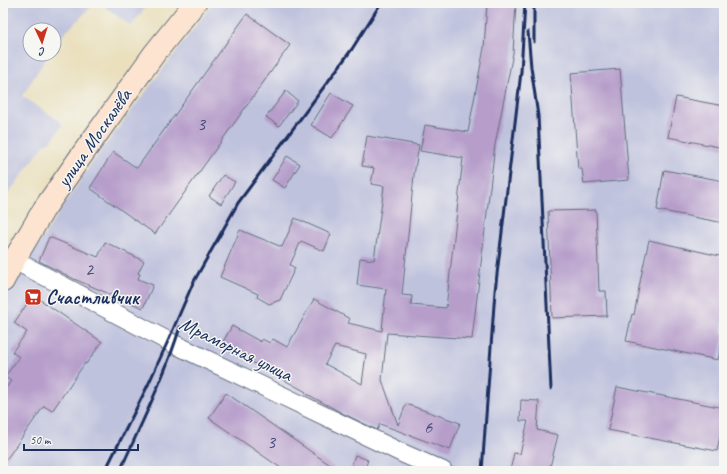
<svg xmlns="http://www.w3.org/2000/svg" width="727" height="474" font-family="Caveat,sans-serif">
  <rect width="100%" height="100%" fill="#f6f6f2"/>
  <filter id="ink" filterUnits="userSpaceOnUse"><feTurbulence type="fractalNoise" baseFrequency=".025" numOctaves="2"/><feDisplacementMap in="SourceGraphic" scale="8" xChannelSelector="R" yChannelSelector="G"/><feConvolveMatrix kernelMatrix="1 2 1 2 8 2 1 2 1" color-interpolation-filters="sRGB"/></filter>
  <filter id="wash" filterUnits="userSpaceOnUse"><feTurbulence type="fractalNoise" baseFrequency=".012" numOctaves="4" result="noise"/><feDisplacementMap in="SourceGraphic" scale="16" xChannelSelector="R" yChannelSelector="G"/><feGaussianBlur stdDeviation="0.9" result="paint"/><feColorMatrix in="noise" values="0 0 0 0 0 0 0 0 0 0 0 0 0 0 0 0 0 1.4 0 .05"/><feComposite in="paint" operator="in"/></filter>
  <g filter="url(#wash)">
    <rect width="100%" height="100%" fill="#eae0bd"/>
    <path fill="#bfc2dd" d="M3,3h92l-38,38 -3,5v-16h-24v24h19l-27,42 40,27 -1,4 -9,13 -7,4 -42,57z
      M100,3h49l-18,23z
      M213,3h511v468h-721v-168l6,-14 82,-125z"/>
    <g id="blocks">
      <path fill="#b69dca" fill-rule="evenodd" d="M487,3h29l-3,50 -18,92 -23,194 -85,-6 -5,47 16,45 8,-21 54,19 -10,27 -70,-26 -3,6 -35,-17 -37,-20 1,-1 -85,-47 11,-19 29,16 1,-3 8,4 3,-4 14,8 27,-48 36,20 -2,4 34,8 4,-42 -29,-4 3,-27 14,2 10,-74 -13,-2 3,-16 -12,-2 5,-30 52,9 -5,30 -12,120 10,1 -1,9 35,3 17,-150 -43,-7 5,-26 43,7 16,-84zM335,346l31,8 -4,30 -37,-20z
        M247,14l43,31 -135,189 -65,-46 23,-36 24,16z
        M620,69l9,111 -45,4 -2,-15h-4l-7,-96z
        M286,91l12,10 -19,25 -13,-9z
        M331,93l22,13 -21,32 -21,-13z
        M676,97l48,9v42l-56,-11z
        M287,156l13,8 -15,24 -13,-8z
        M664,170l60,11v42l-67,-13z
        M223,175l12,7 -14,22 -12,-8z
        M596,210l3,81h7l1,25 -55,2 -4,-107z
        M295,218l36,16 -7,17 -23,-10 -11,24 5,3 -15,32 -11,4 -12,-7 1,-3 -38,-17 20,-47 42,17z
        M49,237l49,20 7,-15 39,19 -6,12 2,1 -2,5 15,6 -10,23 -69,-29 -35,-18z
        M649,240l75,17v61l-3,15 3,1 -6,26 -92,-19 6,-27 2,1 7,-38z
        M33,295l69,47 -16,22 -1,-1 -33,48 -8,-5 -41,58v-72l8,-11 -6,-4 14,-20 -7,-5 15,-20 -13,-9z
        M617,387l107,21v8l-7,35 -109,-21z
        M226,393l113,78h-54l-76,-53z
        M521,400l18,1 -2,29 21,5 -9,36h-39l4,-18 6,1 8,-33h-8z
        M355,455l13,5 -4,11h-14z"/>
    </g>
  </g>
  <g filter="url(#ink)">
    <use href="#blocks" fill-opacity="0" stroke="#636d7f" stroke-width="1"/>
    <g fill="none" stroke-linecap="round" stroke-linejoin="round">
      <g stroke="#636d7f" stroke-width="20">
        <path id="street" d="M14,260l154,81 234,112 41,18"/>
      </g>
      <g stroke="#636d7f" stroke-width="24">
        <path id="secondary" d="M3,281l11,-21 30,-51 35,-50 75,-105 41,-51"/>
      </g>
      <use href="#street" stroke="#fff" stroke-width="18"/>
      <use href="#secondary" stroke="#fde4d0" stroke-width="22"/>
      <path stroke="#1b2f5e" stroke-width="3" d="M528,32l3,35 7,49 13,273
        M534,42v-39
        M105,471l43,-86 20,-44 25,-58 45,-80 114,-154 29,-46
        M120,471c21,-47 45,-95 60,-144
        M482,471l13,-180 26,-219 4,-69"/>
    </g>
  </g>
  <defs>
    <g id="supermarket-square" transform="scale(0.9)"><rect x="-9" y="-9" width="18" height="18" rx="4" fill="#c8321e" stroke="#f6f6f2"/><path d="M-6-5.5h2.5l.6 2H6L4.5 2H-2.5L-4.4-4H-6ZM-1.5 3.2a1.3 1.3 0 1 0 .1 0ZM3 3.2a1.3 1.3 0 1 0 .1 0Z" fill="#fff"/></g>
  </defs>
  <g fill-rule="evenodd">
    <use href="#supermarket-square" x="33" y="297"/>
  </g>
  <g text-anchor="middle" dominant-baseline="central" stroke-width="3" stroke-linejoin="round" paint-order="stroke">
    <g font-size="18" fill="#424a79">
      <text x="201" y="124">3</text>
      <text x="89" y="269">2</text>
      <text x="428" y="427">6</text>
      <text x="271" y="442">3</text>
    </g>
    <g font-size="20" fill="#1b2f5e" stroke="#f6f6f2">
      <text transform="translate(94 138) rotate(-55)">улица Москалёва</text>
      <text transform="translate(236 349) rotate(26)">Мраморная улица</text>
    </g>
    <g font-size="20" font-weight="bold" fill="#1b2f5e" stroke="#f6f6f2" text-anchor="start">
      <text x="46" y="297">Счастливчик</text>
    </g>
  </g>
  <rect width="727" height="474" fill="none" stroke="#f6f6f2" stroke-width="16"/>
  <g transform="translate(42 42) rotate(176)"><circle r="19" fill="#f6f6f2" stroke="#9ea6b7"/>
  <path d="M0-3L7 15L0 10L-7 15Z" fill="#c8321e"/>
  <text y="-6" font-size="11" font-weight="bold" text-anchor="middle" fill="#1b2f5e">С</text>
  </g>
  <path d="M24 444v6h114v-6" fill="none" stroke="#1b2f5e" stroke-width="2"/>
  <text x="30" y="444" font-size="12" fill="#1b2f5e" stroke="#f6f6f2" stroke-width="3" paint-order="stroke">50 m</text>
</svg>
